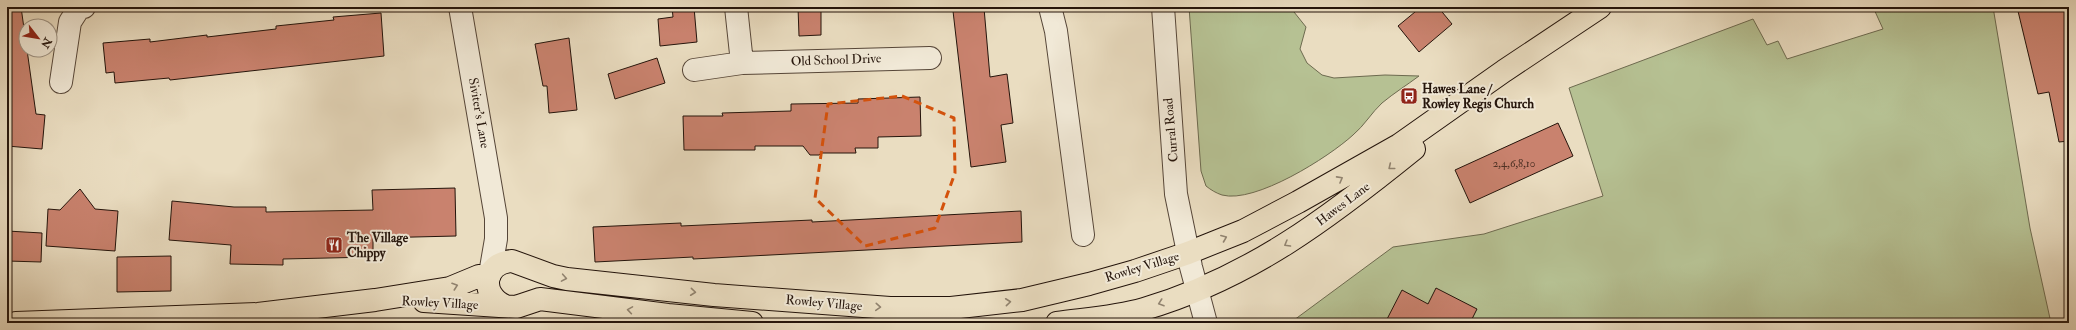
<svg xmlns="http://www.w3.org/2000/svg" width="2076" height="330" font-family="'IM FELL Double Pica',serif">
  <rect width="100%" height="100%" fill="#eaddc1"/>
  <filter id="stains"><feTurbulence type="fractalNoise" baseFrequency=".005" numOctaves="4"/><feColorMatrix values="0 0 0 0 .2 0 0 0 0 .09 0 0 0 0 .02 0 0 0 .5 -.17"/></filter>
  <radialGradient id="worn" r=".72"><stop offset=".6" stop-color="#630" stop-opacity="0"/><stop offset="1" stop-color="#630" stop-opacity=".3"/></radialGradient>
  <path fill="#b6c193" stroke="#6d6a4f" d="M1189,7h101l16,20 -6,22 7,14 15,12 12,3 51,-3 34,1c-12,9 -25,17 -37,27 -10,9 -18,23 -29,32 -24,22 -98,69 -131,60 -6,-2 -11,-5 -16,-9l-5,-15z
    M1873,7h120l37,221 21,95h-761l103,-76 91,-13 119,-38 -34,-108 184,-69 14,26 11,-4 9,18 96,-30z"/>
  <path fill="#c9826e" stroke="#24140b" d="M7,7h14l15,107 9,1 -3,34 -35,-3z
    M672,7h22l3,35 -37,4 -2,-27 15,-2z
    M798,7h23v28l-22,1z
    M1421,7h17l14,17 -33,28 -21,-26z
    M2017,7h50l2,10v124l-10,1 -10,-50 -11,2z
    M984,8l6,69 17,-3 6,49 -12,2 5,37 -35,5 -18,-156z
    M381,13l3,43 -214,24 -1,-2 -54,5 -1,-11 -8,1 -3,-30 47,-4v3l57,-7v2l69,-8v-3l58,-6 -1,-3z
    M569,38l8,72 -28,3 -2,-27h-4l-8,-42z
    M657,58l8,25 -50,16 -7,-25z
    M920,97l1,39 -43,1v11h-23l1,5h-35l-2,2h-9l-7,-9h-48v4h-71l-1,-34h40l-1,-3 69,-2v-7l67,-1v-4z
    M1558,123l15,33 -103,47 -15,-33z
    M455,188l1,48 -83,2v19l-90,2v6l-53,-1 1,-19 -62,-5 3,-39 62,6h32v5l107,-2 -1,-20z
    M80,189l15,20 23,2 -3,40 -69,-5 2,-37 12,1z
    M1021,211l1,31 -329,17v-2l-98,5 -2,-35 88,-4v3l131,-6v2z
    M7,231l35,2 -1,29 -34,-1z
    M171,256v35l-54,1v-35z
    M1436,288l41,21 -7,14h-85l17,-33 26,14z"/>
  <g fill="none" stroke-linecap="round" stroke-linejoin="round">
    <g stroke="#564638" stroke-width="24">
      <path id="minor" d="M460,7l36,211v21l-6,35
        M736,7l6,56 188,-5
        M1050,7l6,24 27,204
        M1163,7l13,187 15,73 15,56
        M694,70l48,-7
        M61,82l9,-60 9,-14 5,-1"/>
    </g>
    <g stroke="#24140b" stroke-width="24">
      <path id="major" d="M424,301l92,6 24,-8 128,16 84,8
        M505,306c-26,-12 -21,-43 7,-45l41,15 14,3 147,16 176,13h61l71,-8 67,-16 46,-13 53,-18 55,-22 55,-29 101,-57 105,-74 96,-64
        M16,323l242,-9 117,-14 75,-12 29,-12 11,-2
        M1057,323c29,-4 59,-6 87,-14 106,-31 186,-92 270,-160"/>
    </g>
    <use href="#minor" stroke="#f1e9d7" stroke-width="22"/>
    <use href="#major" stroke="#eaddc1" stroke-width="22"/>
  </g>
  <defs><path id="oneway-chevron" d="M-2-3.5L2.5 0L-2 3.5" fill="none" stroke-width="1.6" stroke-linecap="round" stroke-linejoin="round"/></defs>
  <g stroke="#91836f">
    <use href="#oneway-chevron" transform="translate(1391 167) rotate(141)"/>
    <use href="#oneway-chevron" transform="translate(1340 179) rotate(-29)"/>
    <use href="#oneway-chevron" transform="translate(1224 238) rotate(-22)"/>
    <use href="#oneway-chevron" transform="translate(1287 244) rotate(150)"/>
    <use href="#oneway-chevron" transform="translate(564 278) rotate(10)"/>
    <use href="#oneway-chevron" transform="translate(455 286) rotate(-19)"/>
    <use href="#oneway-chevron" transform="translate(693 292) rotate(6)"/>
    <use href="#oneway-chevron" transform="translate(1008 302) rotate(-6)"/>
    <use href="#oneway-chevron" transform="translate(1161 303) rotate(161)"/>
    <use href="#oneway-chevron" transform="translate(878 307) rotate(4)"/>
    <use href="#oneway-chevron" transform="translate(630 310) rotate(-171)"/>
  </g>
  <path fill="none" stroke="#d4520c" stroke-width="3" stroke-dasharray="8 5" stroke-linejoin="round" d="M902,96l52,22 1,55 -20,55 -70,18 -50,-48 13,-94z"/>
  <defs>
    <g id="bus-square" transform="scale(0.9)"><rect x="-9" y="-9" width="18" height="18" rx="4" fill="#8f2418" stroke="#f1e9d7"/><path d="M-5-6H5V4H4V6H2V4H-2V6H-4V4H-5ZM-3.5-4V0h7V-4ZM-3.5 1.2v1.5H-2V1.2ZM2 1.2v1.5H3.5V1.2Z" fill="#fff"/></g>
    <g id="restaurant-square" transform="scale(0.9)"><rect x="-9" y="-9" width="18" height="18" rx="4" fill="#8f2418" stroke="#f1e9d7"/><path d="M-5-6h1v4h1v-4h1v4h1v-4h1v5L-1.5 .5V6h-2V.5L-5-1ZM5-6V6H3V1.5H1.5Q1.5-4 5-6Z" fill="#fff"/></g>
  </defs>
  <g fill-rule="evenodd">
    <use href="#bus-square" x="1409" y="96"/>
    <use href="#restaurant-square" x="334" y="245"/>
  </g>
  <g text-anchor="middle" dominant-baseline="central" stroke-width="4" stroke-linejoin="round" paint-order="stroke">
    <g font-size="11" fill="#4d3024">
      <text x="1514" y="163">2,4,6,8,10</text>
    </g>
    <g font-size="13" fill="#24140b" stroke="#f1e9d7">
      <text transform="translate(836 60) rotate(-2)">Old School Drive</text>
      <text transform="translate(479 113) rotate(80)">Siviter's Lane</text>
      <text transform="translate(1171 130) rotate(-95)">Curral Road</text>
      <text transform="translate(1343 204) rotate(-37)">Hawes Lane</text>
      <text transform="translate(1142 267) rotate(-17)">Rowley Village</text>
      <text transform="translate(440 303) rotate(3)">Rowley Village</text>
      <text transform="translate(824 303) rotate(5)">Rowley Village</text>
    </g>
    <g font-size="13" font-weight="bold" fill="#24140b" stroke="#f1e9d7" text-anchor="start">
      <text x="1422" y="89">Hawes Lane /<tspan x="1422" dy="15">Rowley Regis Church</tspan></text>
      <text x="347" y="238">The Village<tspan x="347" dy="15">Chippy</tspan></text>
    </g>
  </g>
  <rect width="2076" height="330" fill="none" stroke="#eaddc1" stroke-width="24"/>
  <rect x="8" y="8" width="2060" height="314" fill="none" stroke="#24140b" stroke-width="2"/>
  <rect x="12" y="12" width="2052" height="306" fill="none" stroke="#24140b"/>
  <g transform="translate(38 38) rotate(121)"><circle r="19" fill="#f1e9d7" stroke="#9f9485"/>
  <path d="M0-3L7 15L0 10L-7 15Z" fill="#8f2418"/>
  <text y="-6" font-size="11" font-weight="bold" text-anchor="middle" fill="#24140b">N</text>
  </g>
  <rect width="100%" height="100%" filter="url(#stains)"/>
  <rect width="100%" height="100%" fill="url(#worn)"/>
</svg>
